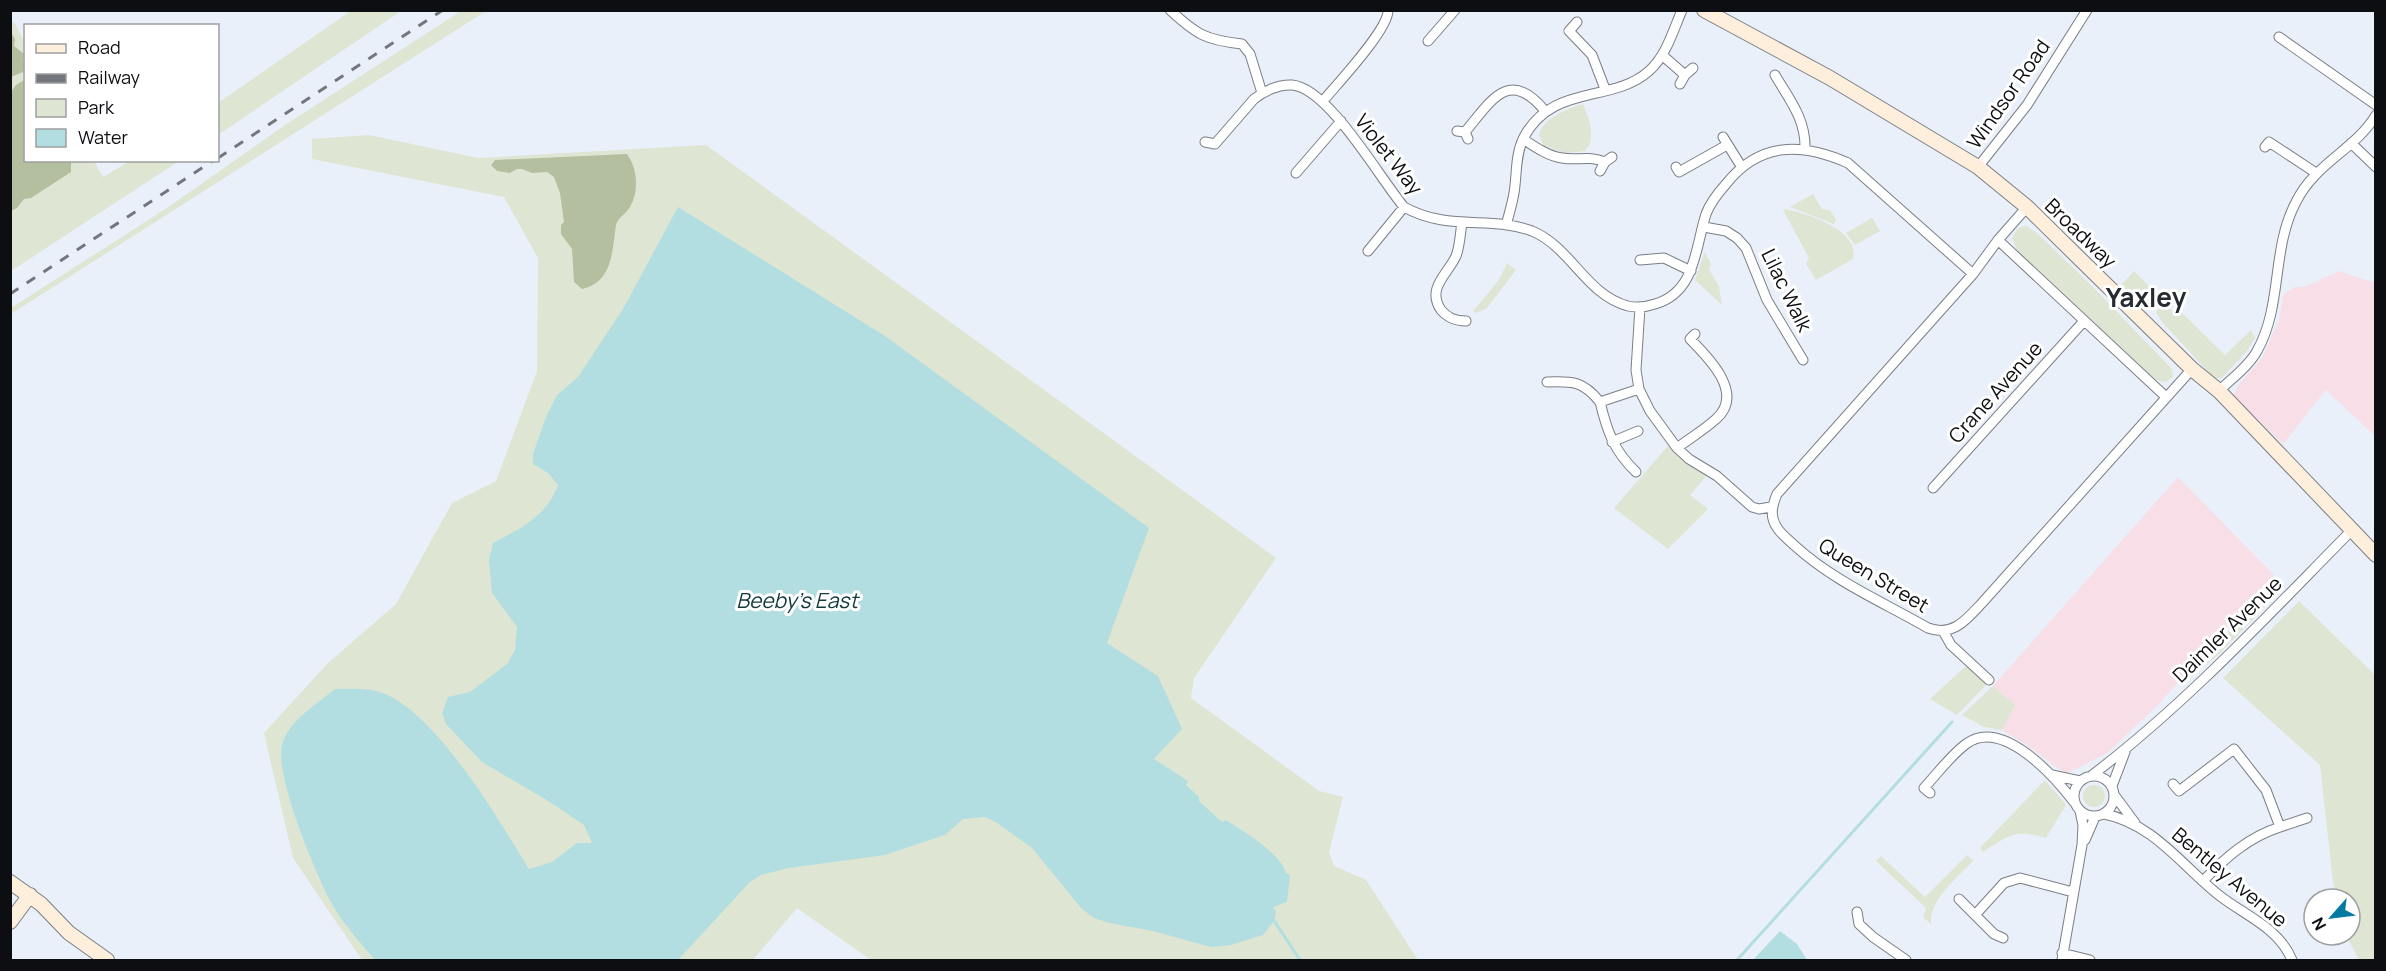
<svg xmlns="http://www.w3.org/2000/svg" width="2386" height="971" font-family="Manrope,sans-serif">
  <rect width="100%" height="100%" fill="#eaf0f9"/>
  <path fill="#f7dee7" d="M2339,271l36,12v153l-49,-46 -43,54 -50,-48 7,-13 22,-25 17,-38 4,-25 12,-8h10z
    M2178,477l96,98 -118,132 -49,46 -41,21 -41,-30 -23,-14 13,-25 -22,-19z"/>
  <path fill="#dee5d2" d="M352,10l49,1 -183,124v-32z
    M461,11h25l-475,303v-6l156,-100 118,-83z
    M14,22l11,21 1,117 68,1 9,16 27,-16h49l-168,110 -1,-247z
    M1583,104c6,15 14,34 2,47l-20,2 -22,-8 -4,-10c4,-17 28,-26 44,-31z
    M369,135l109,23 228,-13 570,413 -82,120 -3,20 128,93 24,6 -14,55 5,14 32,14 52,80h-547l-74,-52 -44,52h-391l-69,-102 -29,-125 63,-69 69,-60 56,-101 44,-22 41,-110 1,-113 -34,-61 -192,-38v-20z
    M1813,194l9,15 8,1 6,10 -2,4 -44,-17z
    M1785,209c20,4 76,21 68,50l-37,21 -10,-16 3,-6 -26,-48z
    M1872,218l8,13 -25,14 -9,-12z
    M2026,226l11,7 56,54 79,82 1,8 -7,5 -10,-2 -139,-129 -5,-13 6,-10z
    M1705,252l6,12 -2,5 10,18 3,18 -27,-25z
    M1507,263l9,7 -29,38 -11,5 -3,-2 26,-31z
    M2134,271l25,25 -10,9 -12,-2 -16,-18z
    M2165,303l10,11 5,-3 45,44 26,-25 4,8 -9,14 -24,26h-8l-52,-56 -6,-10z
    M1668,446l10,11 29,18 -17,20 18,14 -40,40 -54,-41z
    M2278,579l7,7 -66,68 -40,33z
    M2299,601l76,74v285h-16l-13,-25h4v-36h-13l-4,-17 -13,-117 -97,-87z
    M1966,666l21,18 -30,31 -27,-16z
    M1993,686l22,19 -13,25 -18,-3 -22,-12z
    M2045,780l21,25 -20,33c-32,-9 -36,-3 -63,14l-3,-4z
    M2083 796a11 11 0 1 1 22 0a11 11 0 1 1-22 0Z
    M1967,855l6,6c-15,16 -44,39 -42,63l-8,-7 3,-9 -50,-47 5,-5 44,41z"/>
  <path fill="#b4bfa0" d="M10,31l5,8 -1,7 10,8 -1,7 2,5 -2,6 -12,5z
    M24,80l2,80 45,1v11l-40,26 -7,1 -7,9 -6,3v-119l5,-7z
    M627,154c11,15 12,38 3,53 -4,7 -12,10 -14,18 -4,26 -3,57 -34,64l-8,-7 -2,-33 -11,-15v-9l3,-3 -4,-29 -6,-16 -7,-5 -15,1 -10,-4h-5l-7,4 -13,-2 -6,-6 4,-5z"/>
  <path fill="#b3dee1" d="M678,207l207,129 264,192 -42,115 51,33 24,53 -28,30 34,22 -2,4 13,12v4l23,21 4,-2c18,12 54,32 60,53l4,2 -3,27 -14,5 3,5 -2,9 -11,14 -32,10 -20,2 -58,-16 -44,-8 -15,-5 -12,-9 -50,-61 -35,-25 -12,-6 -22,2 -18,16 -60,20 -96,13 -28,7 -12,8 -71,77h-303c-15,-18 -33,-37 -44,-58 -16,-30 -56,-125 -49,-157 6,-24 35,-41 53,-56 13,0 28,-1 41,2 56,13 124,131 153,178l23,-7 25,-19h15l-8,-18 -34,-23 -68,-40 -36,-38 -4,-11 6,-16 22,-5 37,-28 8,-14 2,-23 -25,-34 -3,-33 4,-17c27,-14 54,-27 65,-58l-10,-12 -15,-9v-10l13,-37 11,-22 21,-18 45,-68z
    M1780,931l17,13 10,16h-54z"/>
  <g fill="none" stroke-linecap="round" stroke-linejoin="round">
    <path stroke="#b3dee1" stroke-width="3" d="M1273,919l27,41
      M1737,960l215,-238"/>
    <g stroke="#7a7e86" stroke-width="11">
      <path id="street" d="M1170,10c27,25 36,30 72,34l8,10 12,39
        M1577,22l-8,9 23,24 13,34
        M2279,37l97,68
        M1428,41l27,-31
        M1662,55l23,20
        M1775,75c14,24 31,44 30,74
        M1680,84l5,-9 8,-7
        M1323,101c14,-17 66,-72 65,-91
        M1457,131l8,1 3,7
        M1465,132c26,-31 44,-65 80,-21
        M1723,137l18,29
        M1523,139c12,8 25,17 39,19 18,3 25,-3 43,4
        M1205,142l10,2 39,-45c10,-8 25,-15 38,-14 37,3 88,94 112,122 45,25 86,8 128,24 39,16 54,64 96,75 9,2 18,1 27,-2 41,-12 40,-56 51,-90 4,-11 12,-21 20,-30 34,-43 76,-41 122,-21l125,111
        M2351,143l25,24
        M2265,147l4,-5 47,31
        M1676,167l3,5 48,-27
        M1978,167l49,-62 60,-95
        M1600,171l5,-9 7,-5
        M1296,173l45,-52
        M2027,207l-29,33 -25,34 -196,220c-5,12 -8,23 1,35 4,6 11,11 16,16 39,36 89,57 134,83 25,9 38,-8 54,-25l210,-234
        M1462,223c-2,11 -2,23 -6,33 -8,18 -30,32 -15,54 7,8 14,11 25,11
        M1506,225c3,-10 6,-21 8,-32 3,-17 1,-37 9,-54 28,-56 89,-35 126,-68 17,-15 24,-40 33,-61
        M1704,227l22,4 11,7 9,10 21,52 36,60
        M1998,240l168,157
        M1368,251l36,-44
        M1640,260l24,-2 27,13
        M1640,307l-4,63 3,19 11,22 27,37 12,11 28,17 35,31 7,2 12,-2
        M1547,382c26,-1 36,-1 53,20l39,-13
        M2219,391c12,-12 30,-25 38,-40 26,-46 14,-102 39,-149 19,-39 59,-52 80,-87
        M1600,402c7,29 14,49 36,70
        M1612,442l26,-11
        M1677,448c13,-10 27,-18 39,-29 29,-25 -7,-61 -26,-80l5,-5
        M1933,488l151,-167
        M1943,631l8,14 38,35
        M2052,775l28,6
        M2074 796a20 20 0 1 1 40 0a20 20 0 1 1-40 0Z
        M2091,776c95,-72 177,-161 260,-245
        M2173,784l6,7 55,-42 32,41 14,37c-31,10 -54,30 -76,53
        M2112,786l13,-34
        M1930,793l-6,-5c13,-14 26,-32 42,-44 36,-27 88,32 108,58
        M2115,796l20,27
        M2104,814c49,9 79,53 116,82 26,20 59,32 72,64
        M2280,827l27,-9
        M2085,840l10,-23
        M1959,899l16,16 29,-32 16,-5 53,14
        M1857,912l2,12 14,13 33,23
        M1975,915l19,19 9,4
        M2062,953l28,7
        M2062,960l20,-115 1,-20 -3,-14"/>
    </g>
    <g stroke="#7a7e86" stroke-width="16">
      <path id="secondary" d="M1704,10l126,68 148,89 49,40 165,162 27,22 157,164
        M10,882l31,22 28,29 38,27
        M10,922l20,-27"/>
    </g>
    <use href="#street" stroke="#fff" stroke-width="9"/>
    <use href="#secondary" stroke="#feeedc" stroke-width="14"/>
    <path stroke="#73767c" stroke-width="3" stroke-dasharray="10 10" stroke-linecap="butt" d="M218,158l225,-148
      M10,294l204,-134"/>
  </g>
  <g text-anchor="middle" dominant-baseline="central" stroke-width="6" stroke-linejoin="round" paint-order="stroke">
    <g font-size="20" fill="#0d0e11" stroke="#fff">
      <text transform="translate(2008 94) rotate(-55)">Windsor Road</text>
      <text transform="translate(1389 154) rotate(52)">Violet Way</text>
      <text transform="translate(2081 233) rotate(44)">Broadway</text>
      <text transform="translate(1787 290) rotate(64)">Lilac Walk</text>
      <text transform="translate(1995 392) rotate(-48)">Crane Avenue</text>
      <text transform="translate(1874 575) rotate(31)">Queen Street</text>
      <text transform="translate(2227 629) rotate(-44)">Daimler Avenue</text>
      <text transform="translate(2230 877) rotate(40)">Bentley Avenue</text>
    </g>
    <g font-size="21" font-style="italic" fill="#113a3d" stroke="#fff">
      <text x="797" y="600">Beeby's East</text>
    </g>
    <g font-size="26" font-weight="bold" fill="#262a31" stroke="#fff">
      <text x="2146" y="297">Yaxley</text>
    </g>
  </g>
  <rect width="2386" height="971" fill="none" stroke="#0d0e11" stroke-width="24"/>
  <rect x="24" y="24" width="195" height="138" fill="#ffffff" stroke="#9e9fa0" stroke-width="1.5"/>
  <rect x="36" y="44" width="30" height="9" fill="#feeedc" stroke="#9e9fa0" stroke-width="1.5"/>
  <text x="78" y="54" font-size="18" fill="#0d0e11">Road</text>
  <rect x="36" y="74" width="30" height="9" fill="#73767c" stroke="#9e9fa0" stroke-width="1.5"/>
  <text x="78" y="84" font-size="18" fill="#0d0e11">Railway</text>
  <rect x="36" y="99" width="30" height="18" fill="#dee5d2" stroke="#9e9fa0" stroke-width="1.5"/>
  <text x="78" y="114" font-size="18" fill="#0d0e11">Park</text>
  <rect x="36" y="129" width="30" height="18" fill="#b3dee1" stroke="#9e9fa0" stroke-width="1.5"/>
  <text x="78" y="144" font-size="18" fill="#0d0e11">Water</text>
  <g transform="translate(2332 917) rotate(242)"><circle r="28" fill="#ffffff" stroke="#9e9fa0" stroke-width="1.5"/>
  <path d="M0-4.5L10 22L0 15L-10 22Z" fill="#047aa3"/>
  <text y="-9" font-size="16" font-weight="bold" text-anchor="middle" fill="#0d0e11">N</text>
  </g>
</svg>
